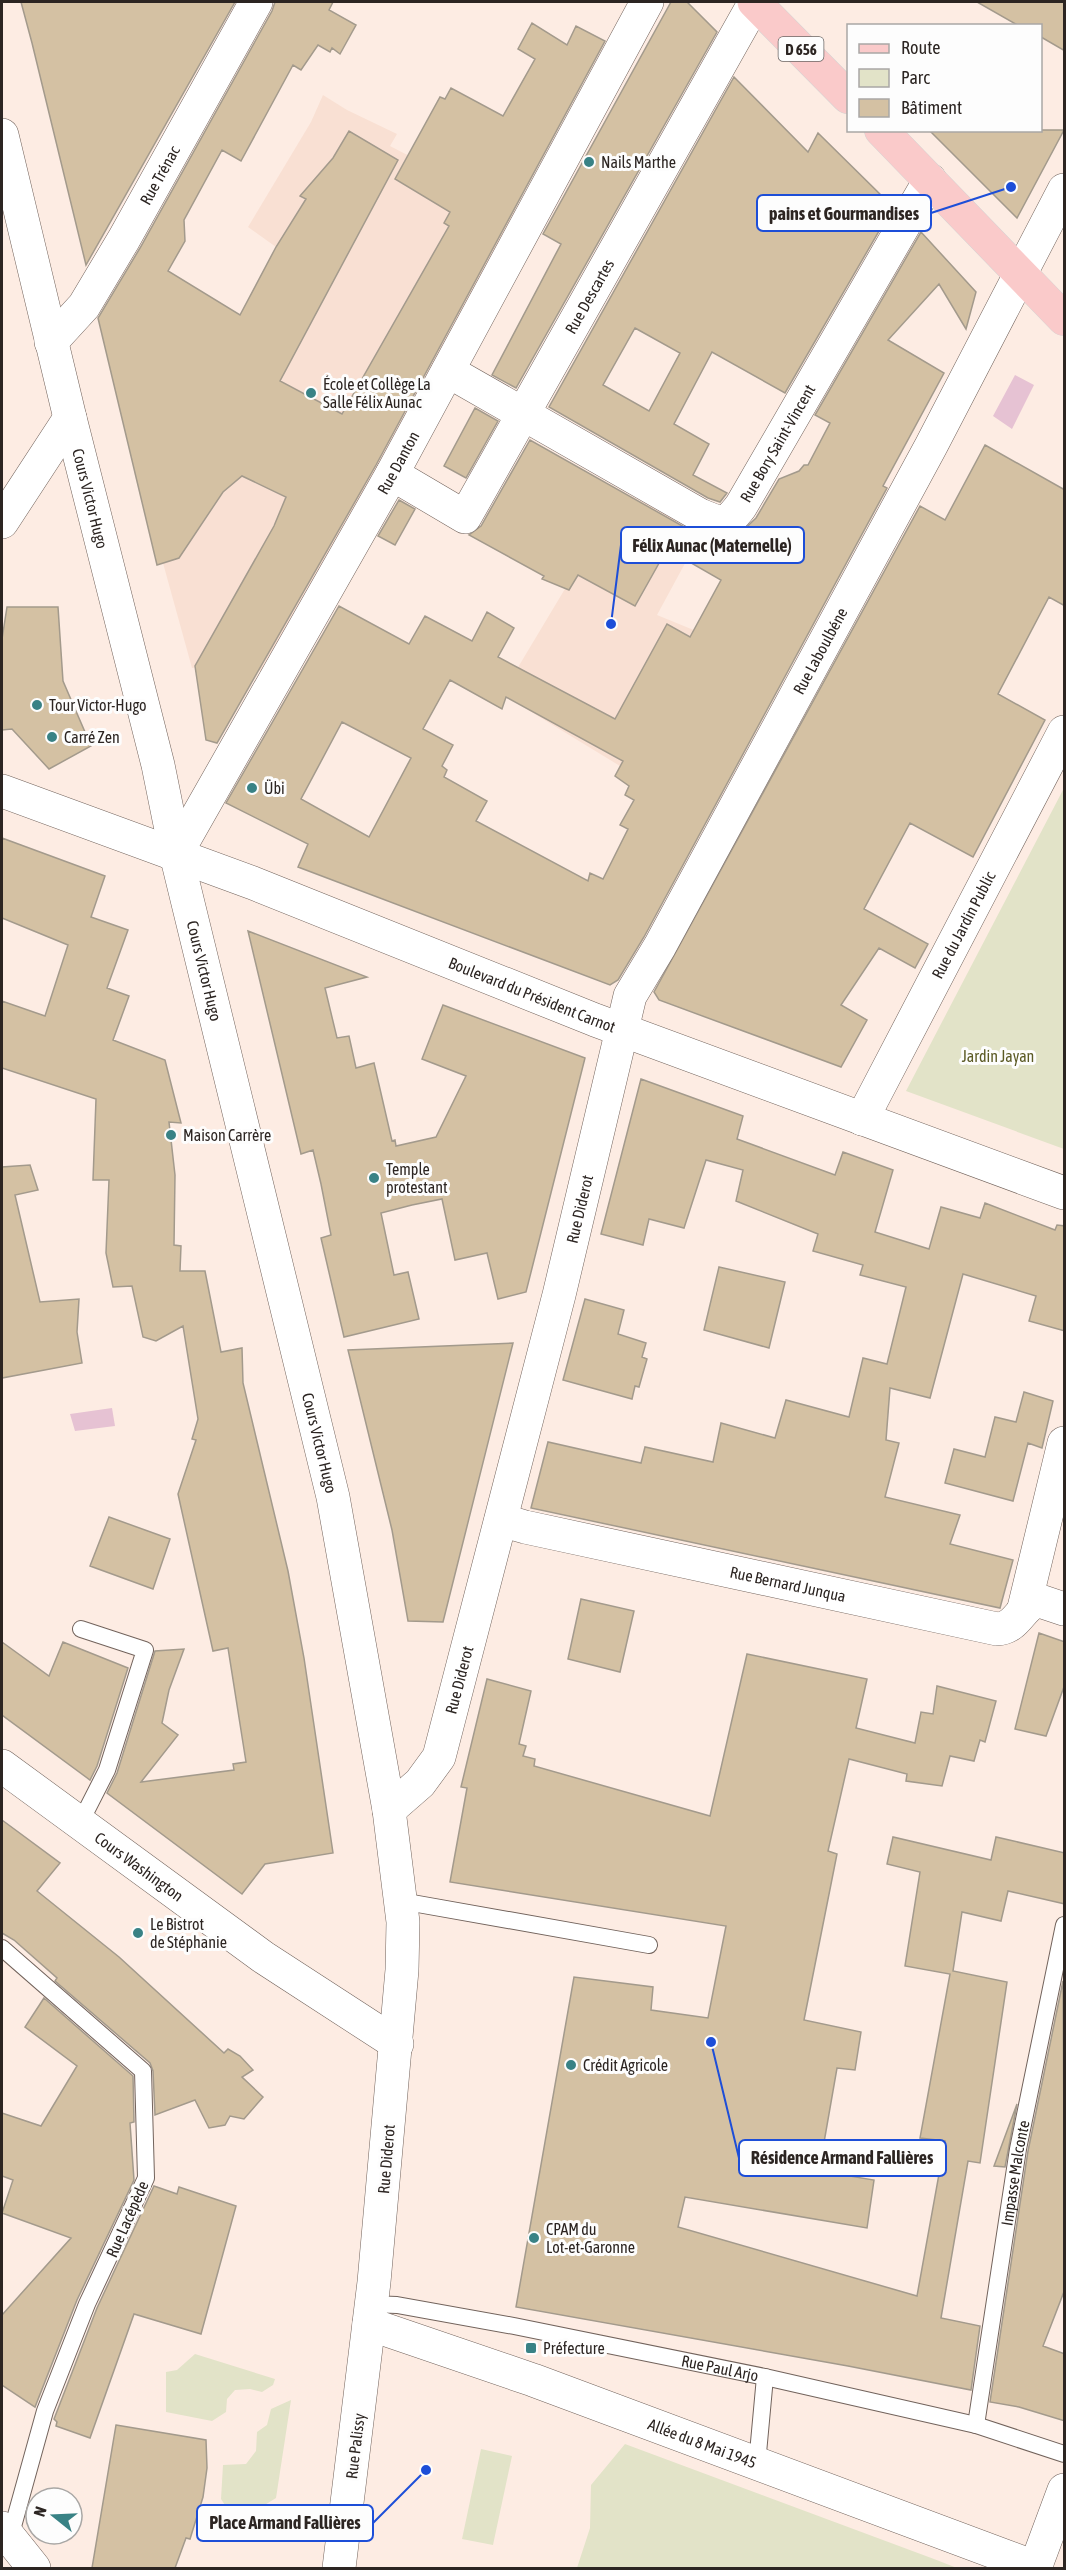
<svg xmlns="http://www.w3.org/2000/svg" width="1066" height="2570" font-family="'Asap Condensed',sans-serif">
  <rect width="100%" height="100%" fill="#fdece3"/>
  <path fill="#f9e0d3" d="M323,95l24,15 50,24 -7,12 131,68 -256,459 -30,-13 -43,8 -29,-105 -16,-41 -13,-50 26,-6 116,-219 -28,-20 63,-105z
    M623,492l79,40 -45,83 44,18 -81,133 -118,-72z"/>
  <path fill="#e2e3c8" d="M1064,788v361l-158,-58z
    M195,2354l80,25 -2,6 -11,7 -12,-3 -15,1 -8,9 -1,13 -14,9 -46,-9v-40l11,-2z
    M291,2400l-15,98 -13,8 -9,10 -24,-3 -9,-14 2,-34 23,-1 10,-13 1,-19 10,-7 4,-16z
    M625,2444l309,115 23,9h-380l13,-40 1,-43z
    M481,2449l31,7 -19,89 -31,-6z"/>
  <path fill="#e6c2d3" d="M1015,375l19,10 -22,44 -19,-13z
    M112,1408l3,18 -40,5 -5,-17z"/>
  <path fill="#d4c1a3" stroke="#a39a8c" stroke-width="1.5" fill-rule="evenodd" d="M21,2h214l-149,263 -54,-222z
    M275,2h58l-4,8 27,15 -16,29 -8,-6 -2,4 -12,-7 -17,25 -8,-5 -52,96 -19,-11 -38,70 1,21 -17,30 72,44 36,-68 30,-48 -6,-3 33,-38 16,-27 49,29 -118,221 62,33 107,-188 -5,-3 6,-11 -55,-33 45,-82 5,2 6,-11 52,28 32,-57 -17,-10 14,-26 35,22 9,-19 29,15 -229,424 -159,278 -11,-3 -11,-74 79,-140 12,-29 -44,-21 -19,16 -44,66 -22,7 -59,-247 42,-70 132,-237z
    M671,2h16l30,30 -201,356 -24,-13 69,-131 -18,-10z
    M977,2h88v49l-24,-14v-11h-22z
    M734,77l74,75 10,-19 75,74 -108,186 -73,-41 -38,72 35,20 -16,31 34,18 -7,9 -12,-4 -159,-91zM635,328l45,25 -31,58 -46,-26z
    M929,130h135l-47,88z
    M921,232l55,60 -10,37 -27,-45 -51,56 56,33 -61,113 4,2 -243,449 -26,43 -8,5 -312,-118 10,-23 -82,-41 113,-197 70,38 16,-28 47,25 15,-29 27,16 -16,29 117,62 52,-95 23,13 31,-57 -54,-31 -32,57 -57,-31 -9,15 -27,-11 2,-3 -75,-41 12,-9 49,-86 163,92 25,8 20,-5 18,-17 23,-39 20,-8 5,-6h4l22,-42 -15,-8zM450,680l52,29 4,-12 117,64 -8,15 14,10 -4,9 9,5 -14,25 8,4 -25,50 -13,-6 -2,8 -112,-60 11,-20 -43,-24 3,-7 -5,-4 11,-21 -30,-16zM342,722l69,36 -42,79 -68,-38z
    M475,408l23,13 -32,57 -22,-12z
    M985,445l80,45v116l-16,-9 -51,97 47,26 -72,137 -63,-34 -46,86 64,35 -13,24 -36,-20 -38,57 26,15 -26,47 -182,-67 -5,-8 266,-486 25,14z
    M399,500l16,9 -20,36 -17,-9z
    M7,607h51l5,74 28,65 -42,23 -37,-40 -10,1v-91z
    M2,838l103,38 -14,41 37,13 -21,58 22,8 -16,44 52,20 16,63 -12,-1 6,53 -1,70 7,1 -1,25h25l16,81 21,-4 1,35 45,188 16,87 29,195 -68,11 -23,30 -135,-101 10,-20 38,-122 29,-2 -15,41 -7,33 16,12 -37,47 93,-12 -1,-6 13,-2 -18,-114 -15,3 -35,-157 18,-54 -4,-1 6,-20 -15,-93 -27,15 -13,-4 -11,-51 -19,1 -7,-34 3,-73h-16l3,-81 -94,-31v-67l43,15 23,-71 -66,-27z
    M248,931l119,46 -42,11 12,50 12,-2 7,32 18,-5 18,78 3,-1 1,6 40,-9 30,-61 -44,-17 21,-54 142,53 -59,234 -28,7 -11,-46 -32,7 -13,-61 -30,6 -31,8 13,62 14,-3 11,47 -75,18 -23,-99 10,-3 -10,-51 -8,-34 -12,4z
    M641,1079l102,37 -6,23 98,36 8,-23 50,18 -18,62 54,17 12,-42 39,11 5,-15 70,27 2,-5 8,1v105l-36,-10 7,-25 -73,-22 -33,124 -40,-10 -4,52 13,3 -14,54 75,18 -10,29 63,16 -13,48 -469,-100 17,-66 93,21 4,-16 68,15 8,-39 54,15 11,-38 63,17 14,-59 24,6 19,-77 -46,-12 3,-10 -50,-14 5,-17 -82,-33 7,-31 -37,-10 -22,68 -35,-9 -6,26 -42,-11z
    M30,1165l8,25 -23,5 25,107 39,-3 -2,33 5,31 -80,15v-211z
    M719,1267l66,15 -16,66 -65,-18z
    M585,1299l39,11 -6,24 28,9 -4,14 5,2 -8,28 -4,-1 -3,13 -69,-19z
    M513,1343l-70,279 -35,-1 -16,-91 -44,-180z
    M1024,1392l29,9 -11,47 -14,-5 -15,58 -68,-18 9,-34 31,8 10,-40 21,5z
    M109,1517l61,22 -17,50 -63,-23z
    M581,1599l53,12 -14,61 -52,-13z
    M1039,1633l26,9v42l-19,52 -31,-7z
    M2,1642l47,34 14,-34 65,26 -31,98 -7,14 -88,-65z
    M747,1654l120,25 -11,49 59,15 6,-31 12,2 4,-28 59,15 -11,41 -5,-2 -6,21 -24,-5 -8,30 -36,-5 1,-7 -58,-15 -21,92 9,3 -33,166 57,12 -6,38 -18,-2 -18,103 55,9 -7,48 -182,-31 -7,30 239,69 28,-155 -25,-3 30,-164 -45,-8 15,-94 -33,-8 6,-27 98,23 5,-23 69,16v51l-57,-13 -7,30 -39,-9 -9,59 54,11 -27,181 -12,-2 -27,157 39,8 -9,64 -123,-24 -332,-59 58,-330 79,10 -2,23 57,8 18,-92 -276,-44 17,-94 -6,-1 26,-108 44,12 -12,53 7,2 -3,10 12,3 -1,7 176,50z
    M2,1820l58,43 -23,28 82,66 105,96 4,-4 12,7 13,14 -11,7 21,20 -19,22 -14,-3 -5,9 -16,3 -14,-28 -40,15 -2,-44 -3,-8 -95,-82 2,-3 -43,-38 -12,-7z
    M1063,1981l2,308 -22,57 22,8v67l-46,-14 -29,-5 38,-251z
    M44,1998l89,78 1,46 -4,1 4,57 -57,120 -42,107 -33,-22v-70l69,-77 -69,-25 11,-33 -11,-4v-63l39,13 36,-60 -52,-39z
    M1017,2104l-12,63 -11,-1z
    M154,2186l23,8 2,-7 57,19 -35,128 -67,-20 -44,124 -34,-12 1,-4 -3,-3 43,-111z
    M116,2425l90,15 1,28 -4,29 -13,42 -4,-1 -11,30h-83z"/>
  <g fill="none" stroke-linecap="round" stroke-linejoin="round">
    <g stroke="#72635c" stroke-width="18">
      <g id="service">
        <path d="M80,1823l27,-53 38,-120 -64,-21"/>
        <path d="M401,1901l248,44"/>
        <path d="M2,1948l141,123 3,107 -59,126 -42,107 -35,126"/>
        <path id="s1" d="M370,2304l27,1 117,21 251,51 211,48 88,29"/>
        <path id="s2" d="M976,2425l42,-276 46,-224"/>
        <path d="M757,2464l8,-87"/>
      </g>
    </g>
    <g stroke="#72635c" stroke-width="34">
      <g id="minor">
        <path id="s3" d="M2,135l68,283 88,347 18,89 157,643 56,313 14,112 -1,48 -28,312 -35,286"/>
        <path id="s4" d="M51,342l33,-36 40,-67 132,-237"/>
        <path id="s5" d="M448,371l252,144c22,9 26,11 41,-9l189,-326"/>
        <path id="s6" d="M392,474l73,43 290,-515"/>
        <path d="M2,522l68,-104"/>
        <path id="s7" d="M176,854l216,-380 255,-472"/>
        <path id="s8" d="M862,1119l202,-387"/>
        <path id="s9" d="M501,1520l24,7 472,102c20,-1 23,-21 40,-29l27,9"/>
        <path d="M1024,1608l40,-165"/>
        <path id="s10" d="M2,1766l261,191 134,87"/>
        <path id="s11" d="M389,1810l31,-27 19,-26 120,-462 71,-299 30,-50 271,-500 133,-256"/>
        <path id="s12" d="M369,2324l164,56 504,188"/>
        <path d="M2,2528l32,40"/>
      </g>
    </g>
    <g stroke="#72635c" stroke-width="34">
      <g id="tertiary">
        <path id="s13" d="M2,791l251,92 342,137 469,173"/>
        <path d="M1035,2568l29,-78"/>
      </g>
    </g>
    <g stroke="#d5d3d3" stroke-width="34">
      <path id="primary" d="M754,2l94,95
        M881,130l183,189"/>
    </g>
    <use href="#service" stroke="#fff" stroke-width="16"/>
    <use href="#minor" stroke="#fff" stroke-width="33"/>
    <use href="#tertiary" stroke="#fff" stroke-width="33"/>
    <use href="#primary" stroke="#facaca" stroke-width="33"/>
  </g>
  <g fill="#398285" stroke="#fdfdfd" stroke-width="2">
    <circle cx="589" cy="162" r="6"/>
    <circle cx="311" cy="393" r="6"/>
    <circle cx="37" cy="705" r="6"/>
    <circle cx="52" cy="737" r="6"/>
    <circle cx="252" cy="788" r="6"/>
    <circle cx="171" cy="1135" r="6"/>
    <circle cx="374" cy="1178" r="6"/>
    <circle cx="138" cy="1933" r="6"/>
    <circle cx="571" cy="2065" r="6"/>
    <circle cx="534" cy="2238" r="6"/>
    <rect x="525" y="2342" width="12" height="12" rx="3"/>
  </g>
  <g text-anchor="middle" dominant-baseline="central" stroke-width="6" stroke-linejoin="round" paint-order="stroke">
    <rect fill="#fdfdfd" stroke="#6b6664" stroke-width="1.5" x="778.5" y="37" width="45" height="24" rx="4.5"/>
    <g font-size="15" font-weight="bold" fill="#2c2522">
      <text x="801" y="49">D 656</text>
    </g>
    <g font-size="16" fill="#2c2522" stroke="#fdfdfd" text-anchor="start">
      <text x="601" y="162">Nails Marthe</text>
      <text x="323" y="384">École et Collège La<tspan x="323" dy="18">Salle Félix Aunac</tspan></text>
      <text x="49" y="705">Tour Victor-Hugo</text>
      <text x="64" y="737">Carré Zen</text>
      <text x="264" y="788">Übi</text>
      <text x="183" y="1135">Maison Carrère</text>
      <text x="386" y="1169">Temple<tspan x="386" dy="18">protestant</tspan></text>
      <text x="150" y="1924">Le Bistrot<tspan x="150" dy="18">de Stéphanie</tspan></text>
      <text x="583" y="2065">Crédit Agricole</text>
      <text x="546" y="2229">CPAM du<tspan x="546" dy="18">Lot-et-Garonne</tspan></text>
      <text x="543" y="2348">Préfecture</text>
    </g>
    <g font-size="16" fill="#2c2522" stroke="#fdfdfd">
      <text stroke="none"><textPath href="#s4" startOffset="200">Rue Trénac</textPath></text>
      <text stroke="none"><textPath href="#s6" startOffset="338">Rue Descartes</textPath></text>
      <text stroke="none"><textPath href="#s5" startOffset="411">Rue Bory Saint-Vincent</textPath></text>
      <text stroke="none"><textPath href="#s7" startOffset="450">Rue Danton</textPath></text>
      <text stroke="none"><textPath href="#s3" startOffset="374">Cours Victor Hugo</textPath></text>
      <text stroke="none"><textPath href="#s11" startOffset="1252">Rue Laboulbéne</textPath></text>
      <text stroke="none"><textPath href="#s8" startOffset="219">Rue du Jardin Public</textPath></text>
      <text stroke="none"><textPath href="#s3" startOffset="860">Cours Victor Hugo</textPath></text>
      <text stroke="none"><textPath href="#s13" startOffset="568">Boulevard du Président Carnot</textPath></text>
      <text stroke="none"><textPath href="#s11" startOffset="639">Rue Diderot</textPath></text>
      <text stroke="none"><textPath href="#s3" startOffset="1346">Cours Victor Hugo</textPath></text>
      <text stroke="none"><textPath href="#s9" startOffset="294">Rue Bernard Junqua</textPath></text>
      <text stroke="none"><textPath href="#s11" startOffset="153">Rue Diderot</textPath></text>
      <text stroke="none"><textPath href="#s10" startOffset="170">Cours Washington</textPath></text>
      <text transform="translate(386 2159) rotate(-85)">Rue Diderot</text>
      <text stroke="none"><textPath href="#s2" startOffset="255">Impasse Malconte</textPath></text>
      <text transform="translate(127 2219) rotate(-66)">Rue Lacépède</text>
      <text stroke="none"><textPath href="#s1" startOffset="356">Rue Paul Arjo</textPath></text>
      <text stroke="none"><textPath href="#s12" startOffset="354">Allée du 8 Mai 1945</textPath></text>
      <text transform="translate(355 2446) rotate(-83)">Rue Palissy</text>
    </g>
    <g font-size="16" fill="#5b5a24" stroke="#fdfdfd">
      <text x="998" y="1056">Jardin Jayan</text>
    </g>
  </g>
  <path fill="none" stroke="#1d4ed8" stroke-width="2" d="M1011 187L931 213M611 624L621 545M711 2042L739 2158M426 2470L373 2523"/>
  <g fill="#1d4ed8" stroke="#fdfdfd" stroke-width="2">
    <circle cx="1011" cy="187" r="6"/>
    <circle cx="611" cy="624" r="6"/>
    <circle cx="711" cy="2042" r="6"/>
    <circle cx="426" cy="2470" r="6"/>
  </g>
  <g fill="#fdfdfd" stroke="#1d4ed8" stroke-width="2">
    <rect x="757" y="195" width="174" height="36" rx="6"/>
    <rect x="621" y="527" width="183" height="36" rx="6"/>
    <rect x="739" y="2140" width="207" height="36" rx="6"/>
    <rect x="197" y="2505" width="176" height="36" rx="6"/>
  </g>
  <g font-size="18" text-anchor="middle" font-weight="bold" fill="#2c2522">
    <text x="844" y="220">pains et Gourmandises</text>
    <text x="712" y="552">Félix Aunac (Maternelle)</text>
    <text x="842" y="2164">Résidence Armand Fallières</text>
    <text x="285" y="2529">Place Armand Fallières</text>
  </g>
  <rect width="1066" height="2570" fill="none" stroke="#2c2522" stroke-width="6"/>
  <rect x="847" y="24" width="195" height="108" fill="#fdfdfd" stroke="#a9a7a5" stroke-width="1.5"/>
  <rect x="859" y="44" width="30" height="9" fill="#facaca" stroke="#a9a7a5" stroke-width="1.5"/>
  <text x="901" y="54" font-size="18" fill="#2c2522">Route</text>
  <rect x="859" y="69" width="30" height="18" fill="#e2e3c8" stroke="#a9a7a5" stroke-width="1.5"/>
  <text x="901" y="84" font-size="18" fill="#2c2522">Parc</text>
  <rect x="859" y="99" width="30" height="18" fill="#d4c1a3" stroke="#a9a7a5" stroke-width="1.5"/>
  <text x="901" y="114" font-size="18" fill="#2c2522">Bâtiment</text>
  <g transform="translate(54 2516) rotate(288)"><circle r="28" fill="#fdfdfd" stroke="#a9a7a5" stroke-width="1.5"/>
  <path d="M0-4.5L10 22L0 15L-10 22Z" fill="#398285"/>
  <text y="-9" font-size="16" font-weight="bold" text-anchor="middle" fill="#2c2522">N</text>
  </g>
</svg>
